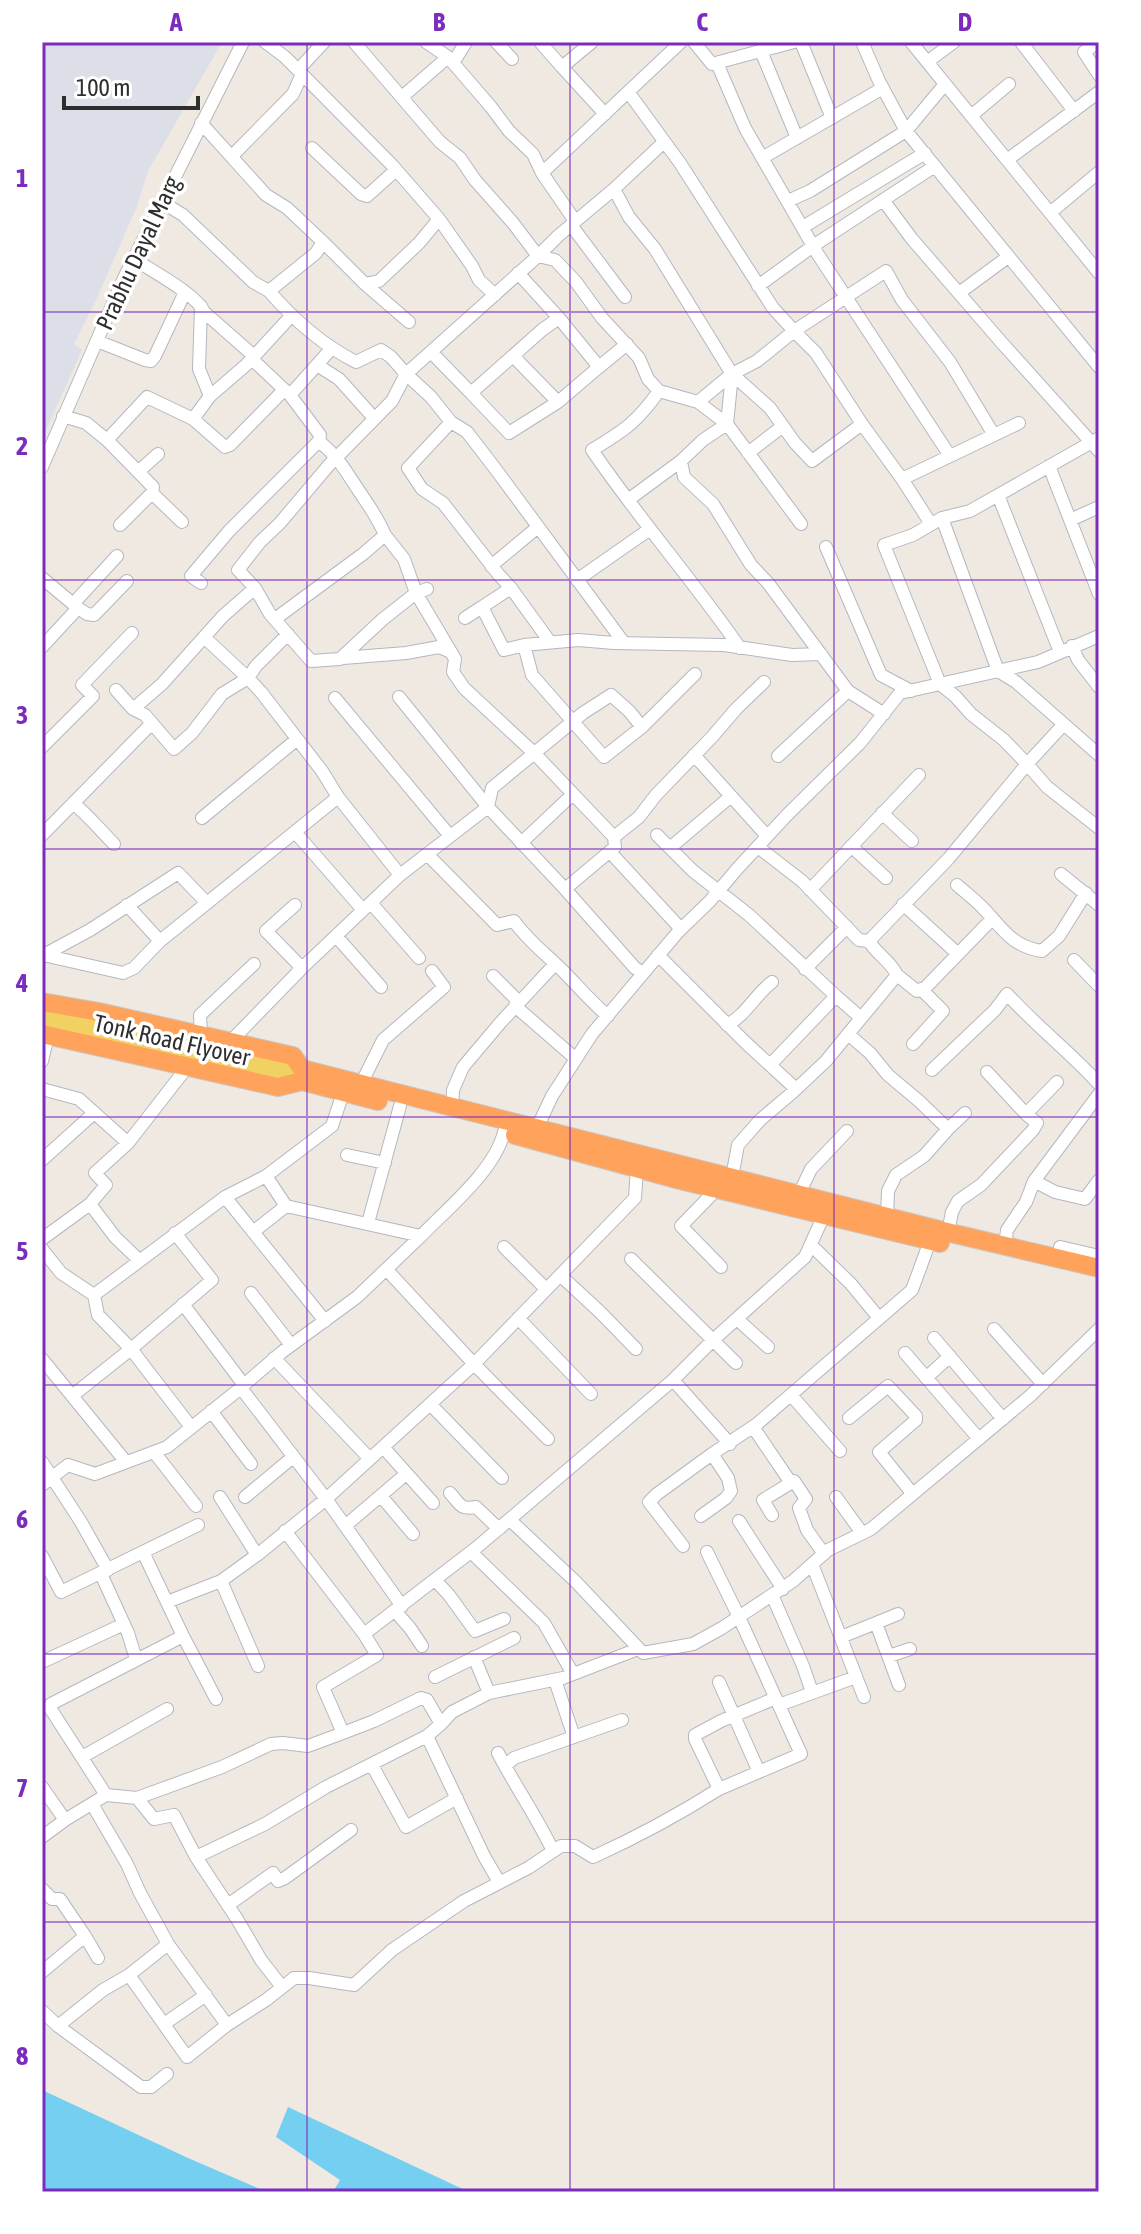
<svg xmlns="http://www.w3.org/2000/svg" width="1141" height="2234" font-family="'Asap Condensed',sans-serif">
  <rect width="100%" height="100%" fill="#efe9e1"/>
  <path fill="#dcdee8" d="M42,42h180l-74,129 -11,35 -41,94 -22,44 8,6 -40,89z"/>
  <path fill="#75cff0" d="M42,2090l146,68 79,34h-225z
    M288,2107l181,85h-136l7,-12 -64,-43z"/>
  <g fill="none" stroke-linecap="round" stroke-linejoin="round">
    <g stroke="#b4b7c1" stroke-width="14">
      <path id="minor" d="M265,42l20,15 107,108 47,54
        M426,42l22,15 43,50 18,24 24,23 9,19
        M496,42l16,17
        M540,42l22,25 30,-25
        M694,42l18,22 82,-22
        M801,42l31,76
        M862,42l17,39 27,50 193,236
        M911,42l188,231
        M1021,42l53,69
        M1098,42l-14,10 15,23
        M761,51l36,87
        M927,62l27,-20
        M453,63l13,-21
        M717,63l28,65 72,125 133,203
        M562,67l43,47
        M298,70l26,-28
        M402,97l46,-40
        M971,116l38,-32
        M201,123l65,72 21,13 36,34 -7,11 -47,38c24,28 54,54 87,71l25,-12 10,7 15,17 132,-118 -25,-33 -38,-43 -15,-22 -20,-16 -86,-100
        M312,148l49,46 6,2 29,-26
        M232,156l61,-62 9,-20
        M762,158l121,-70
        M1007,160l92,-68
        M614,189l15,28 26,32 77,125 25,-13 37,-30 -21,-23 -93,-145 -51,-70
        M883,200l29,39 90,104 97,108
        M788,201l22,-10 96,-60 39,-47
        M162,202l21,13 70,67 16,9
        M1050,213l49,-41
        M575,221l-33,-48 139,-131
        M571,225l54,72
        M803,227l122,-74
        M323,242l42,42 14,-3 40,-38 20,-24 33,47 7,14 16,15
        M538,256l17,4 21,22 26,36 37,40 9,21 11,12 39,11 34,-28
        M538,256l20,-20 56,-47 50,-47
        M134,259c18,12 62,35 70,53l50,44v5l36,34 30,40 -1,6 -90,90 -38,45 10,7
        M518,273l41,45
        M365,284l44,38
        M758,286l55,-40 122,-80
        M959,293l49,-36
        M97,341l48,19 6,1 4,-5 30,-64
        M431,352l40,41 71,-63 17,-12 40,49 28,-23
        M513,356l45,46
        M317,365l22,14 35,39
        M732,374l38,34 25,35 17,18 50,-37
        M659,391c-22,31 -34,39 -67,59 46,68 101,130 148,198
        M471,393l38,40 49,-31 41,-35
        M290,395l42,-47
        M210,396l36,-31 46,-50
        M698,402l29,22 74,100
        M63,416l23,7 21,17 46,47 -1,6 30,29
        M193,419l17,-23 -11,-27 2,-63
        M451,422l16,10 27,35 130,176
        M727,424l-24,16 -22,21 3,16 29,27 38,61 17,18 80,108 36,23
        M727,424l5,-50
        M107,440l40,-43 46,22 32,28 5,-2 54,-55
        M748,453l35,-27
        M1049,466l50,128
        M42,467l82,-189 119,-236
        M139,471l19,-17
        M902,479l117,-56
        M998,495l62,157
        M628,500l53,-39
        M942,518l56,153 18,11 83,73
        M1070,520l29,-13
        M931,524l-29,-45 -40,-55 -46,-71 -22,-22 92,-60 16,29 48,62 44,73
        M120,525l32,-32
        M385,535l19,24 12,34 35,59
        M826,547l55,128 30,16
        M491,566l47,-39
        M42,578l36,30 -36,39
        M577,580l73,-51
        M511,588l39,54
        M427,589l-11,4 -33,26 -43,40 -29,2 -41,-47 -15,-26 -17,-18 22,-28 20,-19 49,-58 63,-64 14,-27 25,23 20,25 -43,46 14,21 21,14 56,72 12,13 -29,19 22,43 20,-5 54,-5 36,3 110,2 68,10 29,-1
        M73,604l44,-48
        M78,608l9,6 7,1 33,-34
        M465,618l17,-11
        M275,619l88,-65 22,-19c-7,-17 -16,-29 -26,-44 -14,-21 -20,-33 -40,-50
        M204,637l44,41 8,-12 32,-32
        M524,645l8,30 72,82 38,-30
        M1072,646l6,14 21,27
        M343,658l63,-5 33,-6 12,5 4,7 -2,13 11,16 71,66 79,83 1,10 -50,42 70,79 8,5
        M116,690l17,19 12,6 29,34 18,-16 30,-39 26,-16 13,14 61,79 16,26
        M335,698l115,138
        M133,709l29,-25 61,-68 32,-28
        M1064,724l-37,40 -23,-24 -33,-26 -16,-18 -15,-12 -56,-139 29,-10 29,-17 28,-7 129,-73
        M42,747l51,-51 -11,-11 50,-52
        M694,755l73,81
        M778,756l70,-65
        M73,803c15,12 27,27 41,41
        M882,813l30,28
        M202,818l94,-78
        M295,832l68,78
        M42,835l110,-112
        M657,835l36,36 56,44 87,81 -66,69
        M614,837l25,-20 17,-22 56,-58 24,-28 28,-27
        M521,843l52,-49
        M851,846l35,32
        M671,847l59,-50
        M758,847l44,34 57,59 10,1 80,-83 78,-94 20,23 52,41
        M610,852l71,77
        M427,854l70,71 17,-4c14,20 32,33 49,50 15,15 28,31 45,45
        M1061,874l38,31
        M957,885c8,7 17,14 24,21 21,21 29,40 61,45l17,-15 27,-43
        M565,889l-77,-82 4,-19 91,-75 28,-18 18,16 13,16 53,-53
        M810,890l109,-115
        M371,903l48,55
        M903,904l55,50
        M127,905l33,36
        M295,905l-29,26 36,37
        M336,936l45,51
        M869,941c6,12 21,19 28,34
        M43,955l80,18 11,-5 26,-27 47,-38
        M658,955l88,88 50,46
        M42,956l48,-26 88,-57 29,30 131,-106 62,78 88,-68 -89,-110
        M1074,960l25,26
        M805,969l42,-42
        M493,976l26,26
        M836,996l25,22
        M515,1006l61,53
        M727,1025c19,-10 28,-30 45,-43
        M848,1034l49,-59 20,16 8,-3 67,-69
        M201,1035l-1,-20 54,-51
        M231,1041l71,-73 98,-93
        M913,1044l30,-33 -22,-22
        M42,1061l5,-21 5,-4
        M932,1070l63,-60 12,-16c29,32 63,58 92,90
        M987,1072l39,42
        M361,1084l22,-44 61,-53 -12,-16
        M42,1089l37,10 49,44
        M452,1107l1,-17 10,-23 38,-45 54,-58
        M537,1128l15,-32 40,-62 86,-102 32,-31 27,-32 50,-54 73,-72 40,-50 138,-31 61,-26
        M948,1129l17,-16
        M347,1155l38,8
        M42,1160l52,-47
        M266,1176l20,30
        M732,1177l6,-32 22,-25 33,-28 33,-31 22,-27 22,19 18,22 31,26 29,28 -24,27 -28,19 -8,16 -1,26
        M1034,1181l21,11 30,7 14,-19
        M717,1189l-36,37 40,41
        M799,1194l12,-25 36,-38
        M225,1197l100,124
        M90,1204l16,-19 -11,-12 33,-30 60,-77
        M368,1223l32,-117
        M253,1232l33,-26 135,30c27,-28 74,-66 83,-104
        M948,1232l4,-20 6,-11 23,-16 52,-55 4,-7 -11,-9 31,-32
        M175,1233l37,47 -81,69 60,78
        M42,1239l48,-35 25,33 24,23
        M811,1245l40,39 28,34
        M1005,1246l2,-16 19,-28 8,-21 65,-87
        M504,1247l42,42
        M1060,1247l39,9
        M42,1249l19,24 33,22 4,20 33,34 -59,47
        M631,1259l105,104
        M387,1270l87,94 74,75
        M560,1275l40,37 36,37
        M251,1293l40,52
        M94,1295l131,-98 41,-21 66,-50 11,-33
        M183,1304l61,81
        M518,1318l73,76
        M737,1319l31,28
        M994,1329l49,55
        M934,1338l69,81
        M905,1353l74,86
        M274,1358l96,101
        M42,1359l84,103
        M926,1378l24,-22
        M673,1380l57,64
        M241,1388l85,111 76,107
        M791,1395l49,56
        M430,1404l72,74
        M211,1411l40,53
        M849,1418l39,-32 28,30v4l-37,32 33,41
        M753,1427l38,56
        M383,1447l50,56
        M154,1452l42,54
        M42,1462l39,60 27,48
        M42,1485l26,-20 27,9 72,-27 70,-56 45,-39 75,-55 64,-61
        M450,1493c10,11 10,17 26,14l23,22
        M381,1496l32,38
        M220,1497l37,58
        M245,1497l48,-40
        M836,1497l26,36
        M772,1515l-9,-15 31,-19 12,18 -7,9 8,22 17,24
        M701,1516l25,-18 5,-7 -3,-13 -16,-24 45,-30 155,-134 18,-49
        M510,1520l66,62 67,71 50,-9 29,-16 71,-47 35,-31 43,-21 159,-133 69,-67
        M739,1521l44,68
        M345,1526l61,-52
        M285,1531l79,103 112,-86 197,-168 39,-39 93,-84 19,-42
        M683,1546l-34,-44 8,-8 55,-40
        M471,1552l73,71 29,51
        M707,1552l32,65 62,137 -82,35
        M42,1556l19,36 137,-67
        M812,1564l52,133
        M101,1574l27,59 8,26
        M435,1580l14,15 26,36 29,-12
        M221,1581l37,85
        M772,1595l31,71 9,26
        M167,1602l54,-21 36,-26 69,-56 148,-135 161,-166 2,-30
        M395,1611l15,17 12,18
        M876,1623l22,-9
        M364,1634l13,21 -54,32 20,46 31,-12 47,-23 6,2 14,24
        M183,1636l33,63
        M841,1637l35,-14 23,62
        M889,1656l21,-7
        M474,1657l15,36
        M42,1662l82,-38
        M435,1677l79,-39
        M555,1680l19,57
        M719,1682l40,90
        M779,1705l77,-28
        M427,1736l57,120 15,26
        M498,1753c17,33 39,64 55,98
        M82,1757l85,-48
        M372,1765l34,62 51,-29
        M505,1766l9,-8 108,-38
        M42,1787l23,33 41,-25 31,3 17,21 20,-4 22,42 41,62 24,41 21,27
        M106,1795l-56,-87 1,-4 132,-68 -40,-84
        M137,1798l85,-31 49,-23 12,-1 25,3 35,-13
        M92,1804l35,60 13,29 28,51 59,81
        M42,1837l23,-17
        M196,1857l69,-33 61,-37 101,-51 14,-12 11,-12 37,-19 74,-15 75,-29
        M42,1889l10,10h8l25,37 -43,36
        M228,1905l45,-32 5,8 7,-3 66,-48
        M85,1936l13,22
        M168,1944l-39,31 58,82 40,-32 39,-25 28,-22h15l45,7 38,-35 72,-49 64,-33 33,-22h14l18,11c44,-20 85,-42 126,-68l-24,-50v-4l26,-14 55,-23
        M42,2011l16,15 45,-36 26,-15
        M164,2024l42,-29
        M58,2026l83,61h10l16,-13"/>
    </g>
    <g stroke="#c9c9c9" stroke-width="18">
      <path id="major" d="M42,1011l260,58
        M42,1024l256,57"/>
    </g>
    <g stroke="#c9c9c9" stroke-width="20">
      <path id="highway" d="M42,1002l57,10 194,44 9,13 653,165 144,34
        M42,1034l236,53 24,-6 76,20
        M515,1135l165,45 260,63"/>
    </g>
    <use href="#minor" stroke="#fff" stroke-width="12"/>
    <use href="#major" stroke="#f2d163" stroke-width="16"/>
    <use href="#highway" stroke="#ffa35c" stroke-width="18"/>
  </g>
  <path fill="none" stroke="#7b2cbf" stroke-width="2" stroke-opacity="0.55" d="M307,42v2150M570,42v2150M834,42v2150M42,312h1057M42,580h1057M42,849h1057M42,1117h1057M42,1385h1057M42,1654h1057M42,1922h1057"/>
  <g text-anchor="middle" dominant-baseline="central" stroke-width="7" stroke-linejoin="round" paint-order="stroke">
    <g font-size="24" fill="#2e2e2e" stroke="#fff">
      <text transform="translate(138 253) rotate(-65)">Prabhu Dayal Marg</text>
      <text transform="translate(172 1040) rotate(13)">Tonk Road Flyover</text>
    </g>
  </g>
  <rect width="1141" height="2234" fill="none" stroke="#ffffff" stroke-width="88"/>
  <path d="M64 96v12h134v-12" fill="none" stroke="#2e2e2e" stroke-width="4"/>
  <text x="76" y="96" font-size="24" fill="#2e2e2e" stroke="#ffffff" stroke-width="6" paint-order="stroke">100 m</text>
  <rect x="44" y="44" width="1053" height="2146" fill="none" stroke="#7b2cbf" stroke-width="3"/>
  <g font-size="26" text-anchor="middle" font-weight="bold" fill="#7b2cbf">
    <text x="176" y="31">A</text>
    <text x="439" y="31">B</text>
    <text x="702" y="31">C</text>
    <text x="965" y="31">D</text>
    <text x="22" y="187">1</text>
    <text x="22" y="455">2</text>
    <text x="22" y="724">3</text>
    <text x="22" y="992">4</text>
    <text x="22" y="1260">5</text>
    <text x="22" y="1528">6</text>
    <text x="22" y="1797">7</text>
    <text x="22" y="2065">8</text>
  </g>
</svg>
